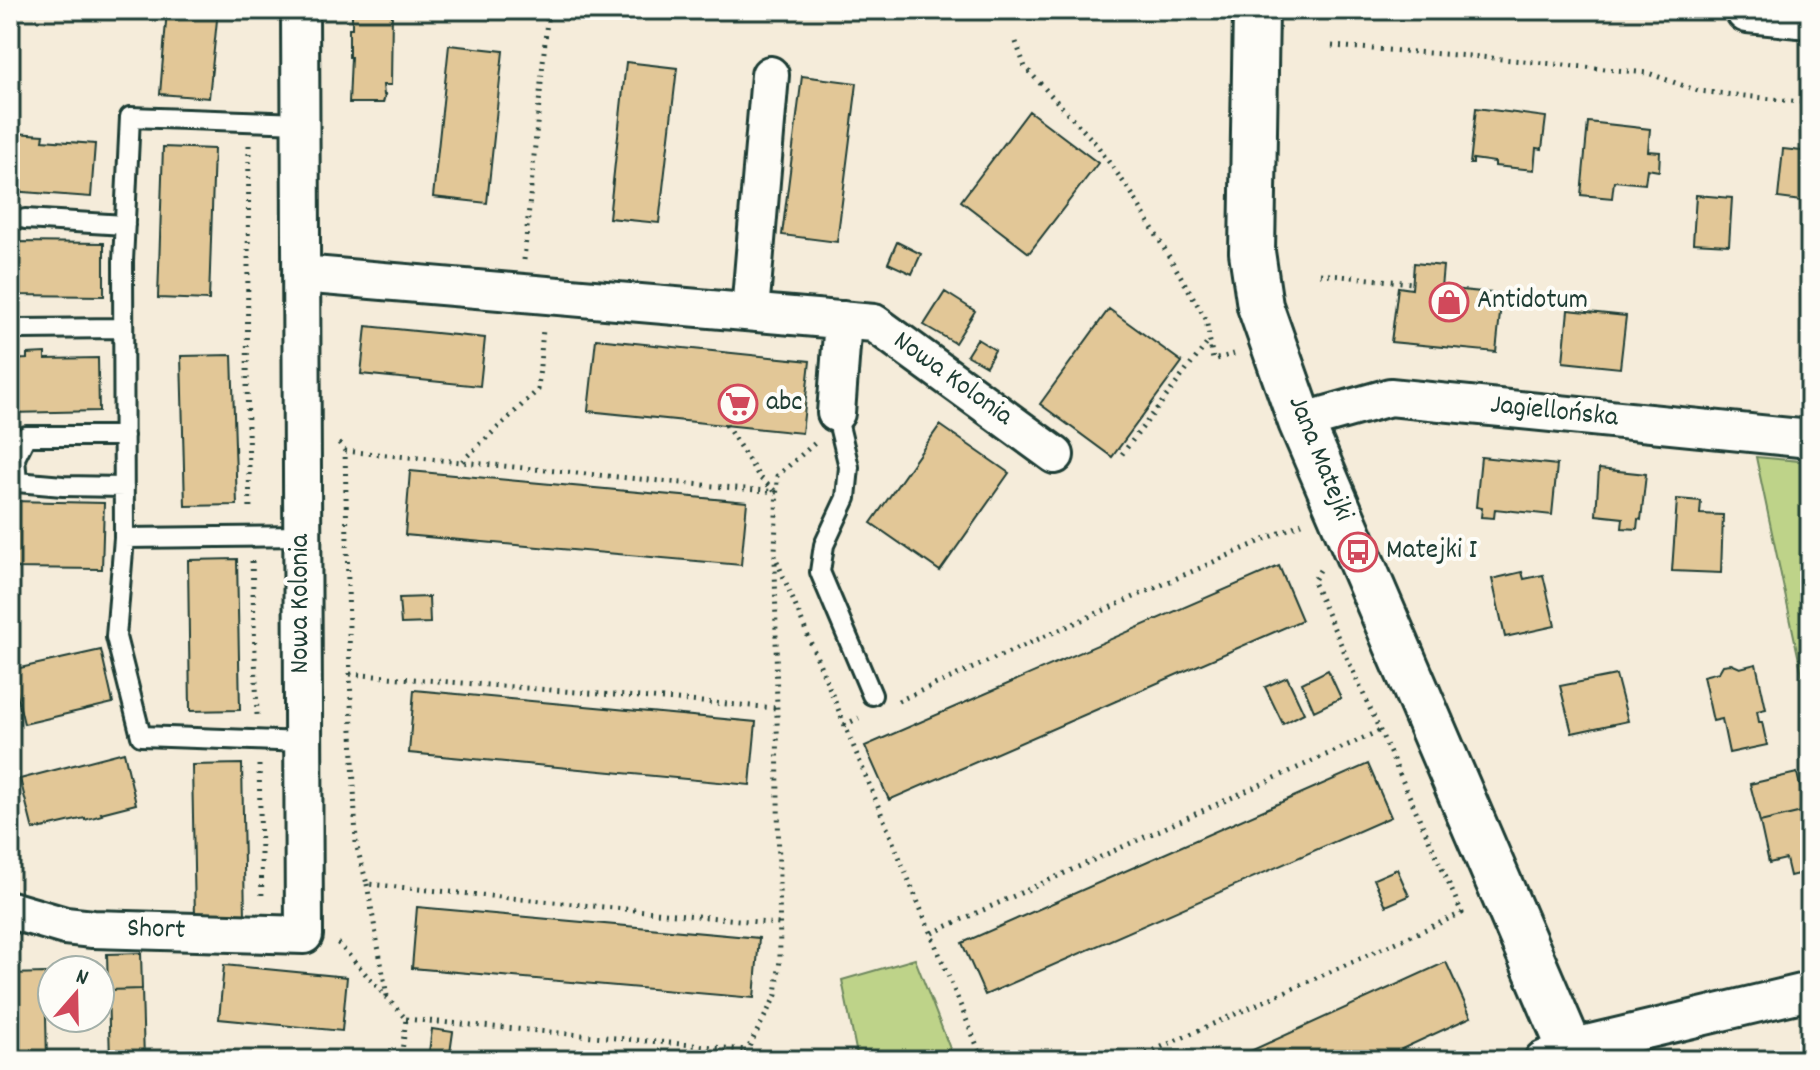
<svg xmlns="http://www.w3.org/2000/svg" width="1820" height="1070" font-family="Dekko,sans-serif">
  <rect width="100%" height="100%" fill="#f5ecda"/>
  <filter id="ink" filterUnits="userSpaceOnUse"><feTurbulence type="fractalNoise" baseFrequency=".0125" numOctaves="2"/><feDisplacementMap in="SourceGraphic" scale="16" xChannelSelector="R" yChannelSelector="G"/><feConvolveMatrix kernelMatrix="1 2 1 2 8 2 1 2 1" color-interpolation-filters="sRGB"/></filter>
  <g filter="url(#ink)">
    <path fill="#bed389" stroke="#6e885e" stroke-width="2" d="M1756,457l54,5v250z
      M915,959l39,100 -96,1 -16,-80z"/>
    <path fill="#e2c797" stroke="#1f3d34" stroke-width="2" d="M167,10h51l-9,88 -49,-4z
      M352,10h40l-1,75h-8l1,10h1l-2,8h-34l2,-46h-2v-29h3z
      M449,45l54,6 -16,152 -54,-6z
      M626,62l51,6 -18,155 -50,-5z
      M802,76l55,7 -20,159 -55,-7z
      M1476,108l70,9 -4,32 -6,-1 -2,22 -39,-4v-4l-22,-3v5h-3z
      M1029,111l69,52 -69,90 -68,-52z
      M1588,122l62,7 -2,22 12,1 -1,19 -12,-2 -2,15 -31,-3 -2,17 -31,-3z
      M14,133l30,2 -1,5 52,4 -4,53 -81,-6z
      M163,147l51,2 -5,151 -51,-2z
      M1783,149l27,3v52h-9v-3l-23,-3z
      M1696,195l36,3 -3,47 -36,-2z
      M15,242l89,1v53l-90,-1z
      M897,242l24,12 -9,20 -24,-11z
      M1414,263l29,3 -2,22 61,6 -6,58 -105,-10 7,-55 14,2z
      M945,292l30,19 -20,32 -31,-18z
      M1109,309l73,53 -70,95 -72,-53z
      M1568,310l58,6 -6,52 -57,-6z
      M366,326l119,12 -5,48 -119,-12z
      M596,339l214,22 -8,72 -214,-22z
      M977,339l18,11 -9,16 -19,-11z
      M45,353v6l53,-1 1,53 -88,2 -1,-53 17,-1v-5z
      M232,355l5,150 -52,1 -4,-150z
      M940,425l69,48 -69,98 -69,-48z
      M1481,457l76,8 -5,50 -57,-6 -1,9 -13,-1 1,-9 -6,-1z
      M1599,469l47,5 -5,46 -3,-1 -1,10 -15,-1 1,-10 -27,-3z
      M410,471l337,31 -6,63 -336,-30z
      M1677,499l24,2 -1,13 23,1 -2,58 -49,-2z
      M10,501l94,2 -2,66 -92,-1z
      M237,559l3,151 -50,1 -2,-151z
      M1279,566l23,54 -413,180 -24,-54z
      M1522,572l2,7 19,-4 12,51 -50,11 -13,-58z
      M429,597l1,26 -29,1 -2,-26z
      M101,650l12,53 -89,21 -13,-54z
      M1731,664l9,4 16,-4 10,45 -9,2 2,11h3l5,23 -38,8 -7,-34 -9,2 -10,-45 16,-4 4,-7z
      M1328,670l13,28 -27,13 -12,-28z
      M1616,675l12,46 -56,12 -12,-47z
      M1287,677l17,36 -21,11 -18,-37z
      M414,690l342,32 -6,63 -341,-32z
      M124,752l12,52 -35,9 1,2 -17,5v-2l-52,12 -13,-51z
      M242,764l3,153 -50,1 -3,-153z
      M1368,764l23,53 -406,178 -23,-52z
      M1797,773l9,38 -46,11 -10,-38z
      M1806,811l4,17v43l-20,5 -4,-17 -17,4 -9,-41z
      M1397,869l12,27 -23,10 -12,-27z
      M417,907l342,31 -5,60 -342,-30z
      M141,953l1,36 -34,1 -1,-36z
      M1446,962l25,55 -93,43h-147z
      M224,965l123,12 -5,54 -123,-12z
      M45,973l2,87h-35l-2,-2v-84z
      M142,989l2,71h-34l-2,-70z
      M432,1029l21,3 -4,28h-21z"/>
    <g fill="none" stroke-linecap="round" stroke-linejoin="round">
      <g stroke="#1f3d34" stroke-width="24">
        <path id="lane" d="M300,123l-170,-6 -7,144 1,277 -8,99 25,99 162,6
          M25,219l100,6
          M19,329l104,-1
          M836,413l13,54 -3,31 -22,47 -4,27 52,123
          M124,487l-61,-1 -46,-4 -2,-24 11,-22h98
          M124,538l178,-2"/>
      </g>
      <g stroke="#1f3d34" stroke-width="42">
        <path id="street" d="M301,274l573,49 181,132
          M750,312l20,-237
          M836,413l7,-93
          M1301,422l89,-25 420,42
          M10,910l55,16 28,3 211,6 -4,-925
          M1543,1060l27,-12 240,-57"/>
      </g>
      <g stroke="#1f3d34" stroke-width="50">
        <path id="secondary" d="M1256,10l-4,242 8,54 41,116 274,638
          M1748,10l62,6"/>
      </g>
      <path stroke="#1f3d34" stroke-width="5" stroke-dasharray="2 6" stroke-linecap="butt" d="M1016,42l9,25 71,77 36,50 74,125 7,41 21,-6
        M1332,46l138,10 178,17 50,18 112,12
        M249,145l-2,240 3,126
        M524,260l24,-250
        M1320,274l92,9
        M726,425l34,53 16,14
        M339,443l6,8 5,223 6,170 11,40 412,40
        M345,451l432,41
        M1122,454l87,-113
        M462,461l76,-71 5,-61
        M252,561l5,154
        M777,561l206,499
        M350,674l427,34
        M898,701l404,-178
        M844,725l15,-7
        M259,765l3,134
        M367,884l20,112
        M932,933l447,-202
        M338,943l68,76 -5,41
        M406,1019l341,31
        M742,1060l34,-65 4,-36 -5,-403 2,-80 38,-33
        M1132,1060l330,-147 -149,-331 7,-12"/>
      <use href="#lane" stroke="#fdfcf7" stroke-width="18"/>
      <use href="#street" stroke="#fdfcf7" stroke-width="36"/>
      <use href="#secondary" stroke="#fdfcf7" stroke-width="44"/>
    </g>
  </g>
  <defs>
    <g id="shop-ring" transform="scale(2)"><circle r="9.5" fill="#fdfcf7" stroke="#d1495b" stroke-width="1.5"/><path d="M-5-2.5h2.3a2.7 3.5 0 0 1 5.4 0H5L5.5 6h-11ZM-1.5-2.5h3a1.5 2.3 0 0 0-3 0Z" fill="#d1495b"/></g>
    <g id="supermarket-ring" transform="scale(2)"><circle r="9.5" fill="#fdfcf7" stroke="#d1495b" stroke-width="1.5"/><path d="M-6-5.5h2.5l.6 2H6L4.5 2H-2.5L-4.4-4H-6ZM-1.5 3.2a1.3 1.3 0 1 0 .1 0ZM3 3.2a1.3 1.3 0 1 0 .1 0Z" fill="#d1495b"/></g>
    <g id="bus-ring" transform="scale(2)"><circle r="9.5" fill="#fdfcf7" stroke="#d1495b" stroke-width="1.5"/><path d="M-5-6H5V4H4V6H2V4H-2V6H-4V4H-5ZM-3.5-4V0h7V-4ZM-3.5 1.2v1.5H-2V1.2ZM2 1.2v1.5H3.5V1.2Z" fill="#d1495b"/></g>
  </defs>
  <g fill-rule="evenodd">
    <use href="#shop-ring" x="1449" y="302"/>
    <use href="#supermarket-ring" x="738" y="404"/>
    <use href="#bus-ring" x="1358" y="552"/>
  </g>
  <g text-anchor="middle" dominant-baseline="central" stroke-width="8" stroke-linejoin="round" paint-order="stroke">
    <g font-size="28" fill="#1f3d34" stroke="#fdfcf7" text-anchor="start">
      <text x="1477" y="302">Antidotum</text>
      <text x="766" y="404">abc</text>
      <text x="1386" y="552">Matejki I</text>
    </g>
    <g font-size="28" fill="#1f3d34" stroke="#fdfcf7">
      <text transform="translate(952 380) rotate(36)">Nowa Kolonia</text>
      <text transform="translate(1554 413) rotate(6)">Jagiellońska</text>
      <text transform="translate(1319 459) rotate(68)">Jana Matejki</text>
      <text transform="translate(302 604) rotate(-90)">Nowa Kolonia</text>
      <text transform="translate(156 931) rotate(2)">Short</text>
    </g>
  </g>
  <rect width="1820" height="1070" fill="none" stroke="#fdfcf7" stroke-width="40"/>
  <rect x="20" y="20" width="1780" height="1030" fill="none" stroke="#1f3d34" stroke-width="3" filter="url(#ink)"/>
  <g transform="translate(76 994) rotate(20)"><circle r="38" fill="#fdfcf7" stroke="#a4b0a9" stroke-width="2"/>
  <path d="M0-6L14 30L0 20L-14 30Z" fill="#d1495b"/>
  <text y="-12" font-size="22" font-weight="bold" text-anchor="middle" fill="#1f3d34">N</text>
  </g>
</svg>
